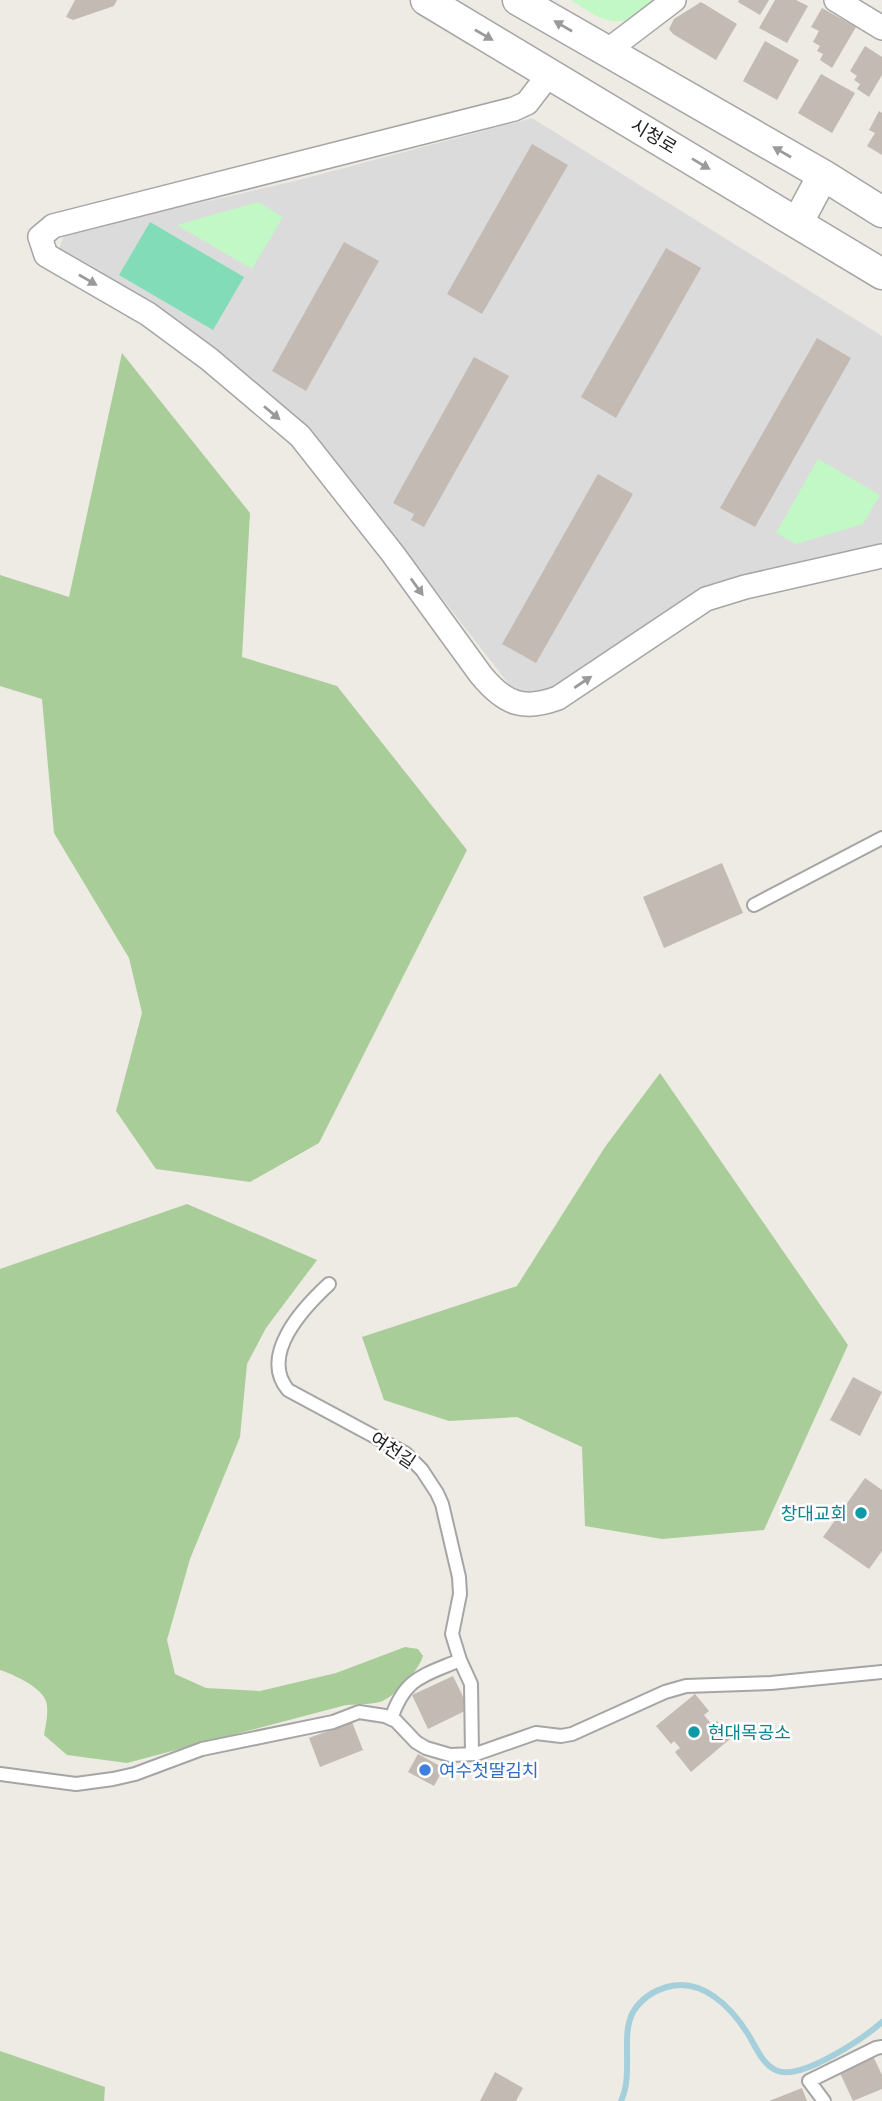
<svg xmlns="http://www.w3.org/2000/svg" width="882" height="2101" font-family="'Roboto Condensed','Noto Sans KR',sans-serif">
  <rect width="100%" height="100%" fill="#eeebe4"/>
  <path fill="#dcdbdb" d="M532,118l350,218v210l-138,31 -185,110 -32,8 -15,-7 -167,-214 -49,-55 -238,-166 6,-19 235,-54z"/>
  <path fill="#a9cd99" d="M122,353l128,160 -8,144 95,29 130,164 -148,293 -69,39 -94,-13 -40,-58 26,-98 -13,-55 -75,-125 -12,-134 -42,-13v-111l69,22z
    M660,1073l188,272 -84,185 -102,9 -77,-13 -3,-79 -65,-30 -68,4 -65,-21 -22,-63 155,-51 88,-139z
    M187,1204l130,56 -51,68 -19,36 -7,73 -50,122 -23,81 8,34 31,14 54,3 76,-18 69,-26 13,2 5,7c-3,9 -8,15 -15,23 -24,27 -27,24 -62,26l-219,58 -60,-8 -23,-20c2,-11 5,-24 2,-34 -5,-14 -33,-27 -46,-31v-401z
    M0,2051l105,36 -1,14h-104z"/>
  <path fill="#c1f8c5" d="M571,0h83c-7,5 -14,14 -22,18 -23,11 -43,-7 -61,-18z
    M258,202l25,15 -31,52 -75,-44z
    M818,459l62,36 -17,29 -67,20 -20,-11z"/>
  <path fill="#83dcb8" d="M150,222l94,55 -31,53 -94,-55z"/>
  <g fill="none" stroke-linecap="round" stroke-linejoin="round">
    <path stroke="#a5d0db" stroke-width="6" d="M621,2101c13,-27 -1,-65 12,-89 8,-13 20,-21 34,-25 35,-10 64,20 81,47 8,13 15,32 30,37 24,9 86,-33 104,-49"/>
  </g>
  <path fill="#c3bab3" d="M75,0h42l-3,6 -41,14 -7,-3z
    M739,0h30l-9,15 -22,-13z
    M775,0h21l12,6 -21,37 -28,-15z
    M701,2l36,22 -21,36 -43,-26 -4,-5 5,-10z
    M822,8l34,19 -24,41 -12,-8 3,-6 -6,-3 3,-5 -7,-4 6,-11 -8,-4z
    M765,41l34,19 -22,40 -34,-19z
    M865,46l17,11v18l-13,22 -12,-8 3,-5 -6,-4 3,-4 -7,-5z
    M821,74l34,19 -23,40 -34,-20z
    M879,111l3,2v42l-15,-9 8,-13 -6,-3z
    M532,144l36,21 -86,149 -35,-20z
    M344,242l35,19 -73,130 -34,-20z
    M666,248l35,20 -85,150 -35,-21z
    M817,338l34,20 -96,169 -35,-19z
    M474,357l35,19 -85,151 -13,-7 3,-6 -21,-11z
    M598,474l35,20 -97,169 -34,-19z
    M722,863l21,50 -79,35 -21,-51z
    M853,1377l29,15 -22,44 -30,-16z
    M865,1478l17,12v61l-13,18 -46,-32z
    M453,1676l16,33 -41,20 -16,-34z
    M695,1694l14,17 -5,4 8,10 5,-4 14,17 -40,34 -16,-20 5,-4 -6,-7 -3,3 -15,-18z
    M352,1722l11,28 -43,17 -11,-29z
    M418,1754l26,14 -10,18 -26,-14z
    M873,2056l9,19v14l-29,12 -14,-30z
    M495,2072l28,16 -7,13h-36z
    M802,2088l5,13h-38z"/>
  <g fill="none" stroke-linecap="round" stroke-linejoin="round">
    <g stroke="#a5a5a5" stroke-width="16">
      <path id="service" d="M754,905l128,-67
        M329,1284c-26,24 -70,71 -41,106l117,63 17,17 15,23 5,11 17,73 1,17 -8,40 8,26 11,24 1,70
        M391,1719c14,-42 32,-43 69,-59
        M0,1774l76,10 37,-5 22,-5 67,-25 131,-27 26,-10 26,4 11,5 20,21 10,6 24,7 26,-1 60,-21 25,3 11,-2 93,-42 21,-6 85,-3 111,-11
        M824,2101l-15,-20 67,-33 6,-1"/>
    </g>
    <g stroke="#a5a5a5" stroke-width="26">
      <path id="minor" d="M836,0l46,28
        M607,51l67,-51
        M550,73l-23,30 -13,6 -461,117 -13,11 6,18 102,59 61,45 91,77 93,118 88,121c24,29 42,36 77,23l148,-99 39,-12 137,-31"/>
    </g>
    <g stroke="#a5a5a5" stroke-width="33">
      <path id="tertiary" d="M426,0l456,274
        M518,0l305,175 59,37
        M798,222l25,-47"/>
    </g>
    <use href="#service" stroke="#fff" stroke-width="12"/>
    <use href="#minor" stroke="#fff" stroke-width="23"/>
    <use href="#tertiary" stroke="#fff" stroke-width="30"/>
  </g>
  <defs><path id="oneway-solid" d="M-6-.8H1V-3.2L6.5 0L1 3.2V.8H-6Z" transform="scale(1.75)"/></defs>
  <g fill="#9a9a9a">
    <use href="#oneway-solid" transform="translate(563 26) rotate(-150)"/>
    <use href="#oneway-solid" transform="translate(484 35) rotate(30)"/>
    <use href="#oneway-solid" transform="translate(782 152) rotate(-150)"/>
    <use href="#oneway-solid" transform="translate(701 164) rotate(31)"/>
    <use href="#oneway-solid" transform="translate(88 280) rotate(30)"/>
    <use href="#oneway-solid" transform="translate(272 413) rotate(40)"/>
    <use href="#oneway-solid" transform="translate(417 587) rotate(54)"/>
    <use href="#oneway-solid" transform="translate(583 682) rotate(-34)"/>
  </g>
  <g fill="#0f9aa8" stroke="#fff" stroke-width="2.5">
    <circle cx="861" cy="1513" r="7"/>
    <circle cx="694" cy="1732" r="7"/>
  </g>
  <circle fill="#3f7fe0" stroke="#fff" stroke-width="2.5" cx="425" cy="1770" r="7"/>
  <g text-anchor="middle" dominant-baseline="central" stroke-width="5" stroke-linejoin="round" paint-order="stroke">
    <g font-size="18" fill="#1e1e1e" stroke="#fff">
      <text transform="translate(654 136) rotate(31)">시청로</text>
      <text transform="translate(393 1450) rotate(34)">여천길</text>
    </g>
    <g font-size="18" fill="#0d838f" stroke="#fff" text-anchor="end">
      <text x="847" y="1513">창대교회</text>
      <text x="708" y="1732" text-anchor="start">현대목공소</text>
    </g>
    <g font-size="18" fill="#366cbe" stroke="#fff" text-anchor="start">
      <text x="439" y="1770">여수첫딸김치</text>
    </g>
  </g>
</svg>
